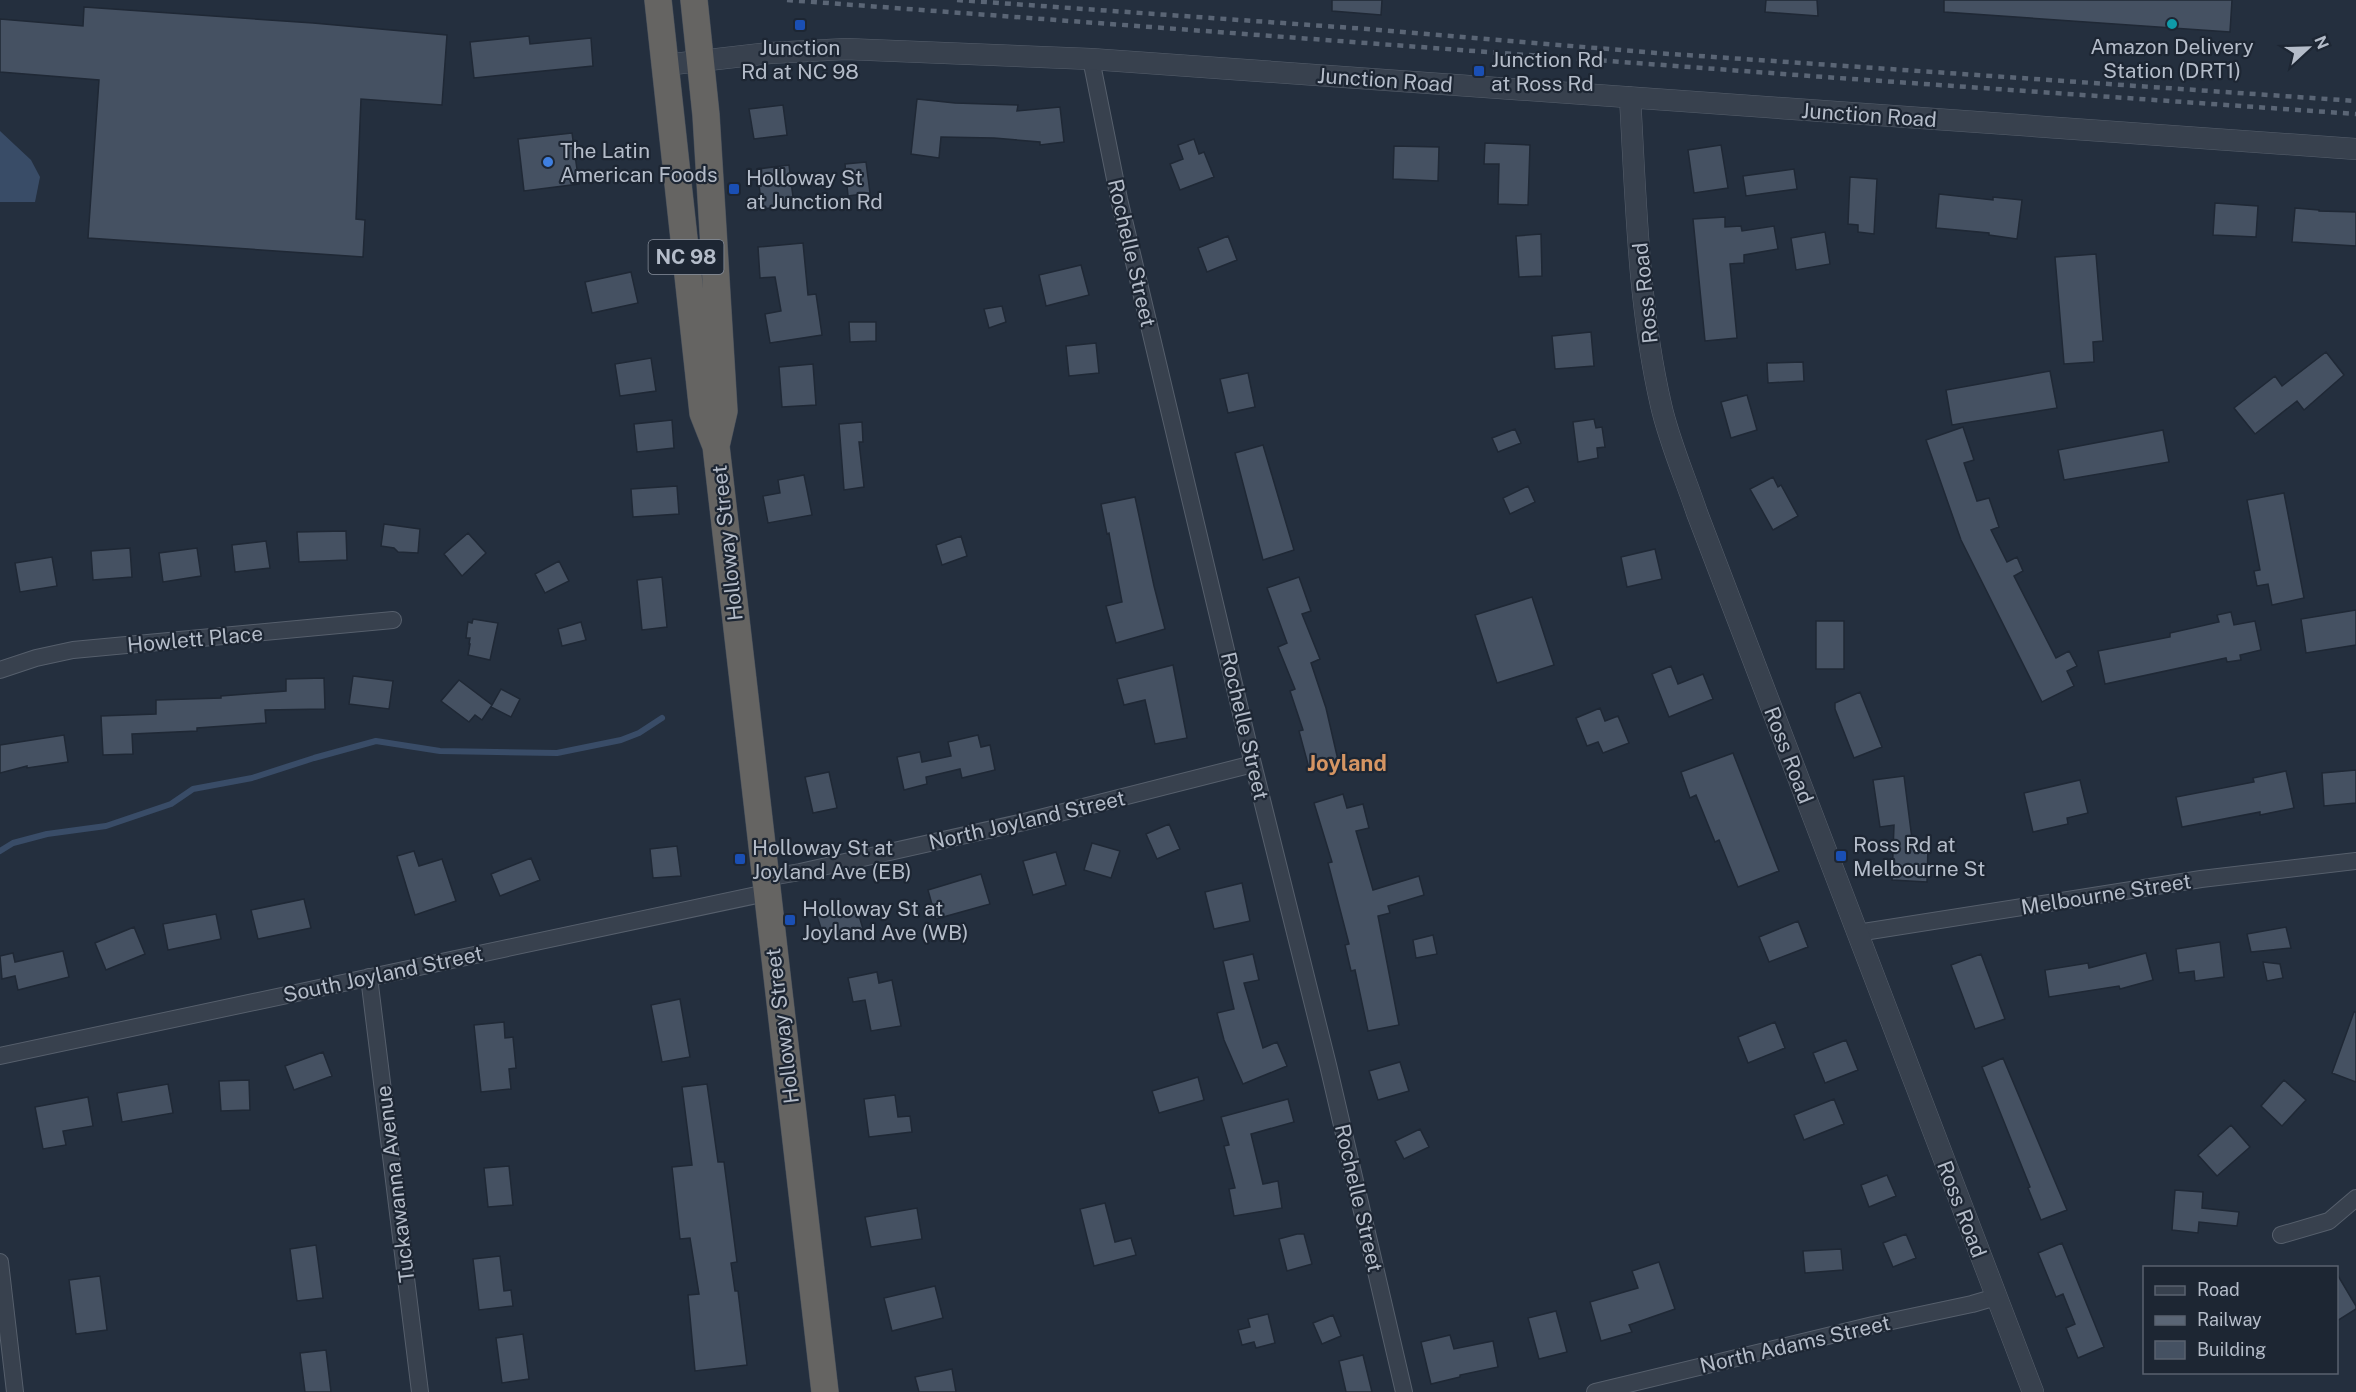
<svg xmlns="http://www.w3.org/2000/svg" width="2356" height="1392" font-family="'Public Sans',sans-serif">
  <rect width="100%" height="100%" fill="#242f3e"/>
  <path fill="#394c67" d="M0,131l31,29 9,17 -5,25h-35z"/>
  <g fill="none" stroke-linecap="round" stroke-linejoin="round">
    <path stroke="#394c67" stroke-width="6" d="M0,851l13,-8 34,-9 59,-8 65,-22 22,-15 59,-11 62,-20 62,-17 64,10 117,2 64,-13 18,-7 23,-15"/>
  </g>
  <path fill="#455162" stroke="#1f2835" stroke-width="1.5" d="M1332,0h50l-1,15 -49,-4z
    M1766,0h51l1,16 -53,-4z
    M1944,0h288l-2,32 -286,-20z
    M84,7l229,16 134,12 -5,70 -81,-6 -5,120 9,1 -2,37 -275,-19 11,-158 -99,-8v-53l83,7z
    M529,36l1,8 61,-6 2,28 -119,12 -4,-36z
    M917,99l38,4 63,2 -1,6 43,-4 4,35 -24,3v-3l-46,-4 -53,-1 -2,21 -28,-4z
    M783,105l4,30 -33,4 -5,-30z
    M572,133l7,51 -55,7 -6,-52z
    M1194,139l5,15 5,-2 10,25 -34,13 -10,-26 13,-5 -5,-14z
    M1485,143l45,2 -2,60 -30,-1 1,-40h-15z
    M1721,145l7,43 -34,5 -6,-43z
    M1394,146l45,1 -1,34 -45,-2z
    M866,162l4,31 -22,3 -3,-32z
    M789,165l5,40 -32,4 -5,-40z
    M1794,169l3,20 -51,7 -3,-20z
    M1850,177l27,2 -3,55 -16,-2v-7l-10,-1z
    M1939,194l54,6v-3l29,3 -5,39 -28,-4v-2l-53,-5z
    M2215,203l43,3 -2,31 -43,-2z
    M2295,208l24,2v1l37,1v34l-64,-4z
    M1725,217v10l16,-1 1,5 32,-5 4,23 -34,6v8l-14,1 7,74 -32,3 -12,-122z
    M1825,232l5,32 -34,6 -5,-32z
    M1541,234l1,42 -23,1 -3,-41z
    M1228,236l9,24 -30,12 -9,-24z
    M803,243l5,52 8,-1 6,41 -52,8 -5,-29 16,-3 -6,-34 -15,1 -2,-31z
    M2096,254l7,87 -10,1 1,20 -30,2 -9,-107z
    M1081,265l8,30 -43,11 -7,-31z
    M631,272l7,31 -46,10 -7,-31z
    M1002,306l4,16 -17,6 -5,-19z
    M849,322h27v19l-26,1z
    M1591,332l3,34 -39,3 -3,-33z
    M1096,343l3,30 -30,3 -3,-30z
    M2326,352l18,23 -40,35 -7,-9 -42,33 -21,-26 41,-32 7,10z
    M651,358l5,33 -36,5 -5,-32z
    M1803,362l1,19 -36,2 -1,-20z
    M813,364l3,41 -34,2 -3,-40z
    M2050,371l7,37 -105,17 -6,-35z
    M1248,373l7,34 -27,6 -8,-34z
    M1747,395l10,35 -26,8 -10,-36z
    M1594,419l2,9 6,-1 3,20 -8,1 1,10 -20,4 -5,-40z
    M672,420l2,28 -37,4 -3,-28z
    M862,422l1,20h-4l5,45 -20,3 -5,-66z
    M1963,427l11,33 -10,3 13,38 12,-3 10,29 -8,3 16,32 10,-5 6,14 -9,5 42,82 13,-7 8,15 -10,5 7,15 -32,16 -81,-162 -35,-100z
    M1515,429l6,14 -23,9 -6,-14z
    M2163,430l6,32 -105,18 -6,-30z
    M1263,445l31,105 -31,10 -28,-107z
    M804,475l8,40 -44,8 -5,-27 17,-3 -2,-13z
    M1773,477l5,10 3,-2 17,31 -25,14 -23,-41z
    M677,486l2,28 -46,3 -2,-28z
    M1528,486l7,16 -25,12 -7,-16z
    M2284,493l20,105 -32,7 -4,-21 -11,2 -3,-15 6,-1 -13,-70z
    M1135,497l19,89 11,43 -49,14 -10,-37 16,-4 -13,-69 -2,1 -6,-30z
    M384,524l36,5 -2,24 -20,-1 -4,-4 -13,-2z
    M346,531l1,29 -48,2 -2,-30z
    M468,533l18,20 -24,23 -18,-22z
    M961,536l6,20 -25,9 -6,-20z
    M266,541l4,27 -35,4 -3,-27z
    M130,548l2,29 -39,3 -2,-29z
    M197,548l4,28 -38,6 -4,-29z
    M1655,549l7,30 -35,8 -6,-30z
    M52,557l5,29 -37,6 -5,-29z
    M559,561l10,20 -24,12 -10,-19z
    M662,577l5,50 -25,3 -5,-50z
    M1299,577l12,34 -9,3 18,45 -9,4 15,45 12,52 -29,8 -10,-37 4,-1 -13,-39 5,-2 -17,-42 9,-4 -20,-55z
    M1532,597l22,68 -57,18 -22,-68z
    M2356,610v35l-50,8 -5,-34z
    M2231,612l3,13 21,-4 6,29 -21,5 1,5 -14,2 -1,-4 -121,26 -7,-33 72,-14v-4l49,-11 -2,-7z
    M473,619l25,4 -8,37 -22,-5 2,-11h-1l1,-6h-4l2,-16 4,1z
    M1816,621h28v48h-28z
    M581,622l5,18 -24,6 -4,-17z
    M1173,665l14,73 -32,6 -10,-44 -21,5 -7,-26z
    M1671,666l7,18 25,-10 10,25 -44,18 -17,-43z
    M353,676l40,5 -4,28 -40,-5z
    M324,678l1,31 -60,1 1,13 -69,5v3l-65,3 1,20 -30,1 -2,-39 55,-2v-14l65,-2v-2l65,-5v-12z
    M459,680l33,25 -10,15 -7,-5 -6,7 -28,-21z
    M501,689l19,10 -9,18 -20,-10z
    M1860,692l22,55 -28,11 -19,-49v-6z
    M1600,708l5,13 13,-5 11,27 -26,10 -5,-11 -11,4 -11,-28z
    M64,735l4,27 -41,6v-2l-27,7v-28z
    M978,735l3,12 9,-2 5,25 -33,8 -2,-9 -34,8 1,7 -23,6 -7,-33 23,-5 2,10 29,-6 -3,-14z
    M1733,753l46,118 -41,16 -19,-47 -4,2 -19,-47 -6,3 -9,-26z
    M2356,770v33l-32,3 -2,-33z
    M2286,771l8,37 -34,7v-3l-78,15 -6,-30 78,-15 -1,-4z
    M829,772l8,36 -24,5 -8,-36z
    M1904,776l9,71h15l-1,35 -35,-2 2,-55 -14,2 -7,-47z
    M2080,780l8,33 -21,5 1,6 -35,8 -9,-39z
    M1343,794l4,14 16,-4 6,24 -13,3 17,59 46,-14 5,19 -36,11 2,7 -12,3 21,109 -31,6 -13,-61 -4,1 -6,-26 4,-1 -21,-81 4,-1 -18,-59z
    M1169,824l11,25 -23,10 -11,-25z
    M1092,843l28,8 -9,27 -27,-8z
    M677,846l4,30 -28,2 -3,-29z
    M414,851l5,15 23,-7 14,42 -41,14 -18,-59z
    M1056,852l10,33 -33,10 -10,-34z
    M531,858l9,22 -40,16 -9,-22z
    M981,874l9,30 -54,15 -8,-29z
    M1242,883l8,38 -36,8 -9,-37z
    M304,899l7,29 -53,11 -7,-29z
    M856,905l7,24 -38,11 -8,-24z
    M216,914l5,25 -53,11 -5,-26z
    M1798,921l10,26 -39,15 -10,-25z
    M134,927l11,27 -39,16 -11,-27z
    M2286,927l5,21 -40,4 -4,-18z
    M1433,935l4,19 -21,4 -3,-18z
    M2220,942l4,35 -29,4 -1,-10 -15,2 -3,-24z
    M63,951l6,26 -51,13 -3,-14 -13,3 -2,-23 13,-3 2,9z
    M2146,953l7,27 -33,9 -1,-3 -70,11 -4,-27 43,-7 1,5z
    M1253,954l6,26 -15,3 19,65 14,-6 10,24 -44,18 -19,-44 -7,-27 17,-4 -11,-48z
    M1981,954l24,65 -30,10 -24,-64z
    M2263,962l17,2 3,14 -16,3z
    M877,972l2,11 13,-3 9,46 -30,5 -6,-31 -12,2 -5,-24z
    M680,999l10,58 -28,5 -11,-57z
    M2354,1012h2v70l-24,-9z
    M504,1022l1,16 8,-1 3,31 -7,1 2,20 -30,3 -7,-67z
    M1775,1022l10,26 -37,15 -10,-26z
    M1846,1040l12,30 -33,13 -12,-30z
    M323,1052l9,24 -38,14 -9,-24z
    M2003,1058l64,152 -26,10 -13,-32 2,-1 -48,-120z
    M1400,1062l9,29 -31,9 -9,-29z
    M1198,1077l6,23 -45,13 -7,-22z
    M249,1080l1,30 -29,1 -2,-30z
    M2284,1080l22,20 -24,26 -21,-20z
    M168,1084l5,29 -51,9 -5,-29z
    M707,1084l11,78h6l13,100 -6,1 4,28h3l9,74 -52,6 -7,-76 11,-1 -9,-56 -10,1 -8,-72 20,-2 -10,-78z
    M895,1095l3,22 12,-1 2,16 -43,5 -5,-38z
    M88,1097l5,29 -30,5 3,14 -23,4 -8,-42z
    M1288,1099l6,23 -43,12 12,50 15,-3 4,27 -48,8 -5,-27 6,-1 -11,-42 5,-1 -8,-28z
    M1834,1099l10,25 -40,16 -10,-25z
    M2231,1125l19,22 -33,29 -19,-21z
    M1420,1129l9,18 -25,12 -9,-18z
    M509,1166l4,39 -25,2 -4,-39z
    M1887,1175l9,21 -27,11 -8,-22z
    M2175,1190l28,2 -1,16 37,4 -2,14 -38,-4 -1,11 -26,-3z
    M1105,1203l10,39 16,-4 5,17 -42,11 -14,-57z
    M917,1208l5,31 -51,8 -6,-30z
    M1297,1234h7l8,30 -25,7 -8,-32z
    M1906,1234l10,24 -23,9 -10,-24z
    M2062,1243l42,104 -26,11 -12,-30 9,-4 -12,-30 -7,3 -18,-44z
    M316,1245l7,53 -26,3 -7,-52z
    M1841,1249l2,21 -38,3 -2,-22z
    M500,1256l4,35 7,-1 2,16 -34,4 -6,-51z
    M1659,1262l16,47 -46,16 3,7 -31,9 -11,-39 48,-14 -6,-17z
    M2337,1274l19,32v3l-19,12z
    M100,1276l7,54 -31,4 -7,-54z
    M935,1286l8,32 -51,13 -8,-33z
    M1556,1311l11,41 -28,7 -11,-41z
    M1268,1314l7,29 -19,5 -2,-6 -12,3 -4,-15 12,-3 -2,-8z
    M1333,1315l8,21 -19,8 -9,-21z
    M523,1334l6,45 -27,4 -6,-45z
    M1450,1335l4,14 39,-8 5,26 -38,8v2l-29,7 -10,-42z
    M326,1350l5,42h-26l-5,-39z
    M1363,1355l9,37h-26l-7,-31z
    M952,1369l4,23h-37l-4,-15z"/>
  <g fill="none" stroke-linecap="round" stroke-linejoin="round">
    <g stroke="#565f6c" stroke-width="18">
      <path id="minor" d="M1091,59l28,140 134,565 75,301 76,327
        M0,670l36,-12 37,-8 320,-30
        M765,878l35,-6 224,-50 229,-58
        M1857,933l344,-54 155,-18
        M369,977l51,415
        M0,1056l766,-163
        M2281,1235l48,-14 27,-23
        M0,1262l15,130
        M1595,1392l278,-67 99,-21 24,-7"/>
    </g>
    <g stroke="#565f6c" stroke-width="22">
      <path id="tertiary" d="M665,65l105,-12 76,-4 245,10 1265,90
        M1630,97c6,103 8,208 31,308 8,36 24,72 36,108l336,879"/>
    </g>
    <g stroke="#434c59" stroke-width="28">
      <path id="trunk" d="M658,0l45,413 13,33 109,946
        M694,0l12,115 18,296 -8,35"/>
    </g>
    <use href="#minor" stroke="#38414e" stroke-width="16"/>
    <use href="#tertiary" stroke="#38414e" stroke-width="21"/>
    <use href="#trunk" stroke="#656462" stroke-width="27"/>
    <path stroke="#5a6575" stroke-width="4.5" stroke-dasharray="6 6" stroke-linecap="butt" d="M787,0l1037,77 532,37
      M957,0l410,29 289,24 700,48"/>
  </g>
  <circle fill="#0f9aa8" stroke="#1d2633" stroke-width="2" cx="2172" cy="24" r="6"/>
  <g fill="#1a4fb4" stroke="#1d2633" stroke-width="2">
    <rect x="794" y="19" width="12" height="12" rx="3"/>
    <rect x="1473" y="65" width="12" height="12" rx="3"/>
    <rect x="728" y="183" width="12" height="12" rx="3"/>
    <rect x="1835" y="850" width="12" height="12" rx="3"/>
    <rect x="734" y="853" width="12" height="12" rx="3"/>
    <rect x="784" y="914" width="12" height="12" rx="3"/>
  </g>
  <circle fill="#3f7fe0" stroke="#1d2633" stroke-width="2" cx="548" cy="162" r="6"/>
  <g text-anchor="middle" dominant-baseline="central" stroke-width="4.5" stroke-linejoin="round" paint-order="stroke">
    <rect fill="#1d2633" stroke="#878f9c" stroke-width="1.5" x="648.5" y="240" width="75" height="34" rx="4.5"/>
    <g font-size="20" font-weight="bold" fill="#b4bcc9">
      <text x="686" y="257">NC 98</text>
    </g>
    <g font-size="21" fill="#b4bcc9" stroke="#1d2633" text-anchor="start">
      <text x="2172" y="46" text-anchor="middle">Amazon Delivery<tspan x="2172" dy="24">Station (DRT1)</tspan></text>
      <text x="800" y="47" text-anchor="middle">Junction<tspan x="800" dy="24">Rd at NC 98</tspan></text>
      <text x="1491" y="59">Junction Rd<tspan x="1491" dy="24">at Ross Rd</tspan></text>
      <text x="560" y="150">The Latin<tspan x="560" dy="24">American Foods</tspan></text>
      <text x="746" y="177">Holloway St<tspan x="746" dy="24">at Junction Rd</tspan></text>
      <text x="1853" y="844">Ross Rd at<tspan x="1853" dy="24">Melbourne St</tspan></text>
      <text x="752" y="847">Holloway St at<tspan x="752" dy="24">Joyland Ave (EB)</tspan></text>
      <text x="802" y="908">Holloway St at<tspan x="802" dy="24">Joyland Ave (WB)</tspan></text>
    </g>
    <g font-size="21" fill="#b4bcc9" stroke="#1d2633">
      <text transform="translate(1385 80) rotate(4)">Junction Road</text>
      <text transform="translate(1869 115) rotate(4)">Junction Road</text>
      <text transform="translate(1132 253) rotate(77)">Rochelle Street</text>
      <text transform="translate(1645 293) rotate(-96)">Ross Road</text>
      <text transform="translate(727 543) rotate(-96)">Holloway Street</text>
      <text transform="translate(195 639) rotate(-5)">Howlett Place</text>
      <text transform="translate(1245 726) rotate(77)">Rochelle Street</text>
      <text transform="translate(1789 755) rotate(69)">Ross Road</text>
      <text transform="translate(1027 820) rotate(-13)">North Joyland Street</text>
      <text transform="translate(2106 894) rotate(-9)">Melbourne Street</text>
      <text transform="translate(383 974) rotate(-12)">South Joyland Street</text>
      <text transform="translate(782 1026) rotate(-97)">Holloway Street</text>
      <text transform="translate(395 1184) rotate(-97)">Tuckawanna Avenue</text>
      <text transform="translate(1359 1198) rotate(77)">Rochelle Street</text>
      <text transform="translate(1962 1209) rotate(69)">Ross Road</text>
      <text transform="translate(1795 1344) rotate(-13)">North Adams Street</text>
    </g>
    <g font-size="22" font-weight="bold" fill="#d59563" stroke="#1d2633">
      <text x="1347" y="763">Joyland</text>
    </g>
  </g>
  <rect x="2143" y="1266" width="195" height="108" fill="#1d2633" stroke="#59626f" stroke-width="1.5"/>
  <rect x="2155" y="1286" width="30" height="9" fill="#38414e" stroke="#59626f" stroke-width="1.5"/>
  <text x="2197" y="1296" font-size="18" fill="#b4bcc9">Road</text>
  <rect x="2155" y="1316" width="30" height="9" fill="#5a6575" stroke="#59626f" stroke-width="1.5"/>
  <text x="2197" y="1326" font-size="18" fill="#b4bcc9">Railway</text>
  <rect x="2155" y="1341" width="30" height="18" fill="#455162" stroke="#59626f" stroke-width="1.5"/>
  <text x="2197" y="1356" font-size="18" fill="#b4bcc9">Building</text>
  <g transform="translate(2308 48) rotate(68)" stroke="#1d2633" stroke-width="4.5" paint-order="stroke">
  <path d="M0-4.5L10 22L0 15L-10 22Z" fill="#b4bcc9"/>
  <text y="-9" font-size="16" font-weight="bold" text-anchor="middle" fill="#b4bcc9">N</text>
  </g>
</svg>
